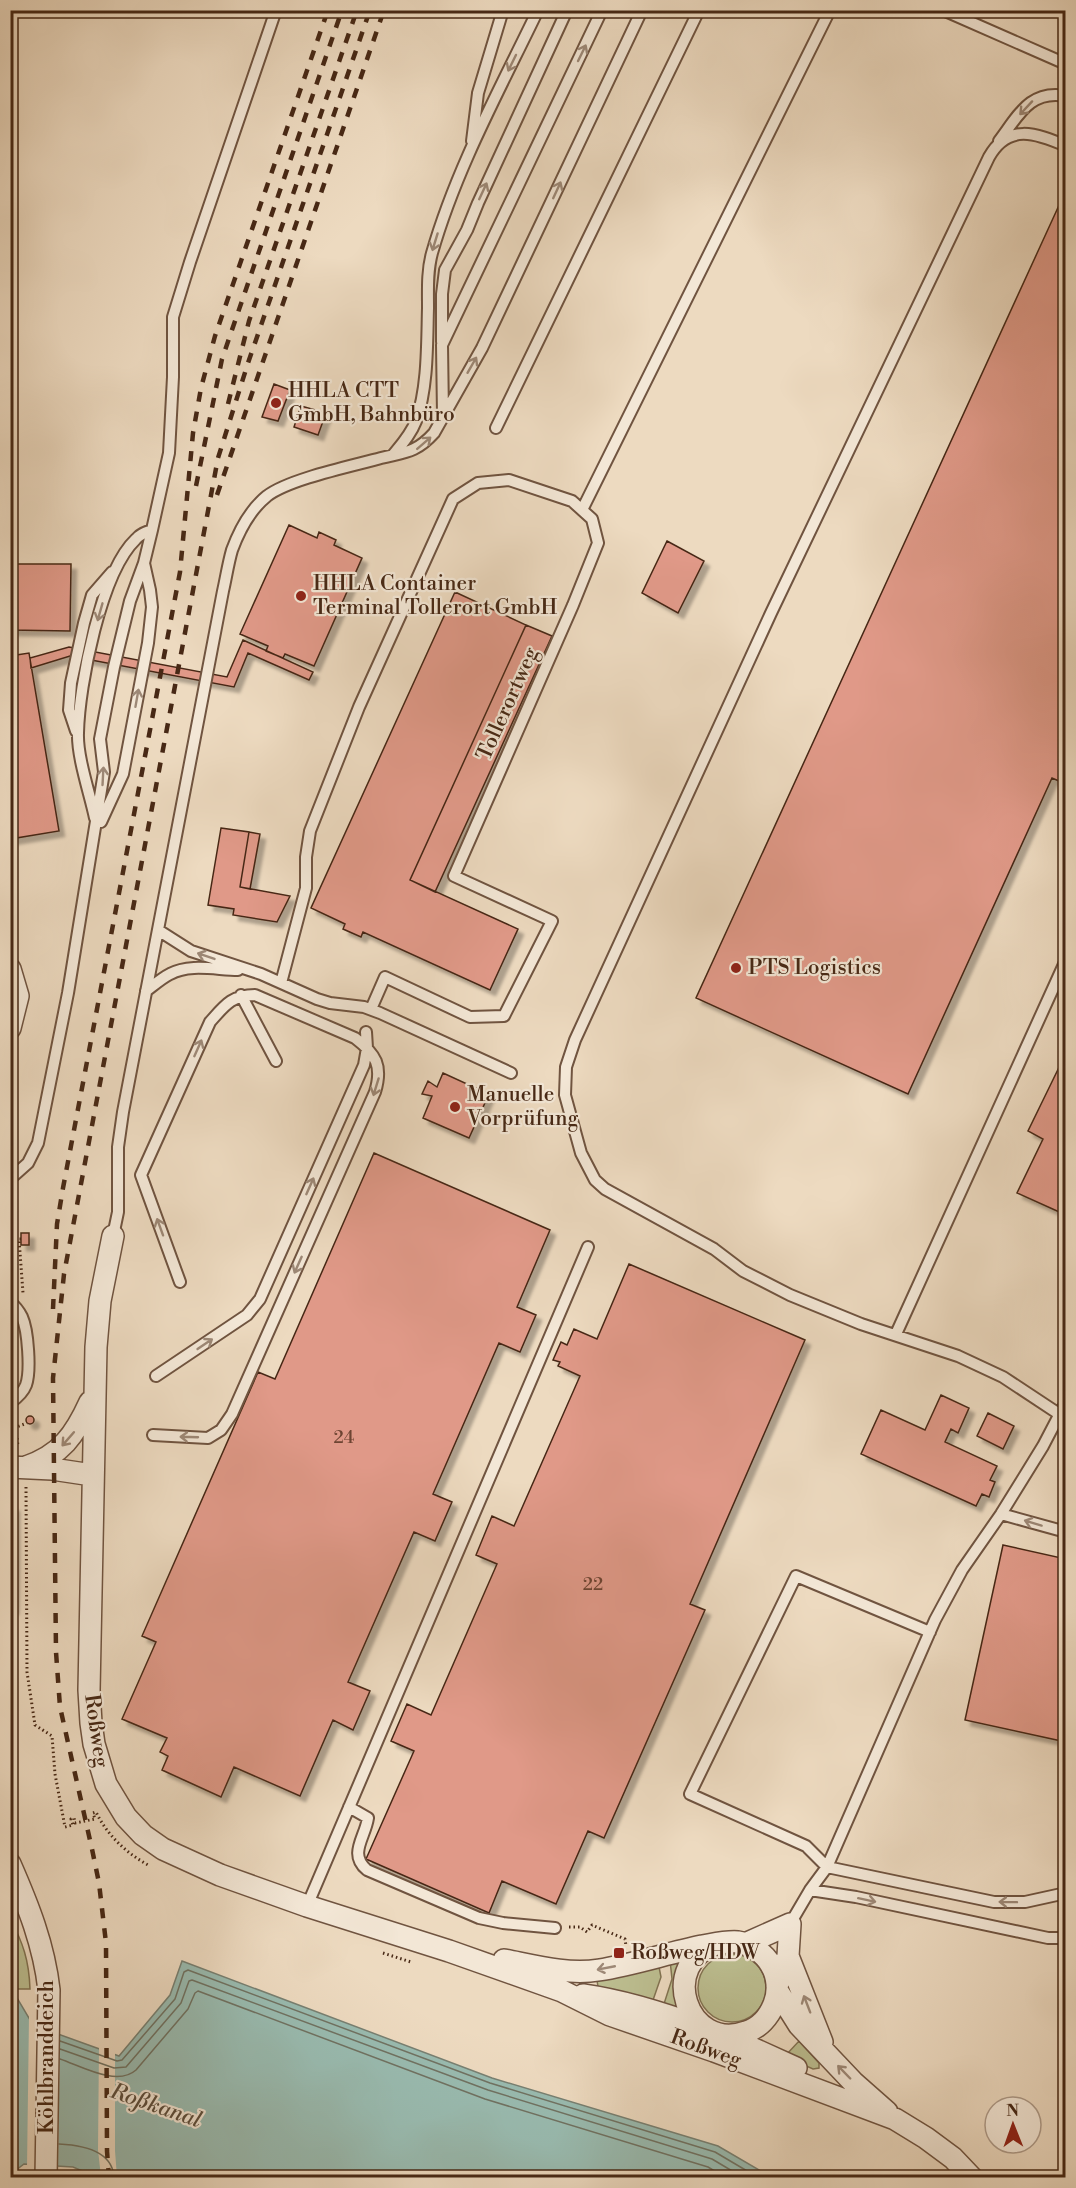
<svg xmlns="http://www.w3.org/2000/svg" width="1076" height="2188" font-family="'Libre Bodoni',serif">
  <defs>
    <filter id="shadow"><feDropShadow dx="5.5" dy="5.5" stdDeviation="1.5" flood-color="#0004"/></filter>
  </defs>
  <rect width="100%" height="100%" fill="#eddac0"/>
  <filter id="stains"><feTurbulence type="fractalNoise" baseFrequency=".00333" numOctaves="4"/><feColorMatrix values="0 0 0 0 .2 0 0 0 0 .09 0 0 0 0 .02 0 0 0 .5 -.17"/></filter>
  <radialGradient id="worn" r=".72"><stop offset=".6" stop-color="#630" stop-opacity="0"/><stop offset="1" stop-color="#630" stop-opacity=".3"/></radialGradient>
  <path fill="#bcbe90" stroke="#827352" stroke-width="1.5" d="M10,1918c13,25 19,42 20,71h-19v-2z
    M698 1988a34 34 0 1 1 68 0a34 34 0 1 1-68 0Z
    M670,1960h11l-6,22 5,30 -17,-5 9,-28z
    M658,1962l3,15 -9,26 -54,-16 -1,-7z
    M799,2041l20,22v5l-6,1 -27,-12v-2z"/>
  <path fill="#99bbb0" stroke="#788072" stroke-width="1.5" d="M182,1961l310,117 226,68 53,31 -672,1 -26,-11 -49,-3 -13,10 -1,-188 23,39 86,31 51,-61z"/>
  <path fill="#eddac0" d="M29,2016h2l4,7 25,8 -2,137h-31z
    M99,2046l16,5v100l2,26h-16l-3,-27z"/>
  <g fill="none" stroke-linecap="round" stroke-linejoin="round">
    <path stroke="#707262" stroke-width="1.5" d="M60,2041l57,20 5,-1 53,-61 9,-27 4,-2 302,113 225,69 44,26
      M60,2049l54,19 12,-1 55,-64 8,-22 3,-1 296,110 224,69 32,19
      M60,2059c21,7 57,28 76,11l52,-61 7,-16 3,-2 287,108 223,68 18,11
      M59,2144c21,1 54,6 55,34"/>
  </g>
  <path fill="#e09988" stroke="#472815" stroke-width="1.5" filter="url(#shadow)" d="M1066,190v594l-14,-6 -144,316 -212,-96z
    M274,384l16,6 -12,31 -16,-4z
    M301,406l25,7 -8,22 -24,-8z
    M289,525l28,13 2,-6 17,8 -2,5 28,13 -48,108 -29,-12 -2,4 -17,-7 2,-5 -28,-12z
    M667,541l37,20 -26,52 -36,-20z
    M10,564h61l-1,67 -60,-1z
    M455,592l71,33 -116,255 108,49 -28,61 -127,-58 -2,5 -18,-8 2,-5 -34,-16z
    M526,625l26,11 -117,256 -25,-12z
    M243,640l70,32 -4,8 -61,-27 -14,34 -164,-31 -39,12 -1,-10 39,-11 158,30z
    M29,653l30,178 -49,8v-183z
    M221,828l28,4 -9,55 50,9 -13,26 -44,-7 1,-6 -26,-4z
    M249,832l11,2 -10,55 -10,-2z
    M1066,1053v162l-49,-22 26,-54 -15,-8z
    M443,1073l46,21 -20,44 -46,-20 9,-22 -10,-2 6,-13 9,6z
    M374,1153l176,77 -33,77 19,8 -16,37 -21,-9 -66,151 19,8 -17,39 -21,-9 -66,150 22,9 -17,39 -20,-10 -33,76 -66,-29 -13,30 -59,-27 6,-14 -8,-4 7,-14 -45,-19 34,-77 -14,-6 116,-264 17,7z
    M21,1233h8v12h-8z
    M629,1264l176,76 -115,264 15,6 -101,228 -16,-7 -32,73 -54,-23 -13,32 -123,-54 48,-108 -23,-10 16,-37 24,11 66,-151 -21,-9 16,-39 22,10 66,-150 -22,-10 2,-4 -7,-2 8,-18 6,3 7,-16 23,10z
    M941,1395l28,13 -11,25 -7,-4 -6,13 52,24 -7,14 5,2 -6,15 -7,-3 -6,12 -115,-52 20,-44 44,20z
    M988,1413l26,13 -11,23 -26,-13z
    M26 1420a4 4 0 1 1 8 0a4 4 0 1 1-8 0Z
    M10,1506h4v46h-4z
    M1003,1545l63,14v183l-101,-22z
    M10,1552h4l-1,57h-3z"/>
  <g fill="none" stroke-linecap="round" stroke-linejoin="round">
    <g stroke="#705440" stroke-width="14">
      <path id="lane" d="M943,10l123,54
        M472,141l6,-48 25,-83
        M999,141c19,-25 31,-52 67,-45
        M442,342v-48l3,-24 22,-40 11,-27 89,-193
        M443,415l-1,-70 160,-335
        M496,428l203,-418
        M393,455c9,-11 18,-21 23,-34 12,-33 11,-78 12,-113 0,-18 -1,-37 4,-55 24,-84 68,-164 106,-243
        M582,510l248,-500
        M76,731l-7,-21 2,-27 13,-60 8,-28 20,-23
        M95,818c-5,-24 -18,-61 -17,-85 1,-48 23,-161 58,-194 4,-5 10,-7 16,-9
        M101,822l22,-48 25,-131 4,-36 -2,-17 -6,-27
        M158,930l33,21 70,23 56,25 13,4 34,4 16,6 131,60
        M281,983l25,-95v-31l4,-26 49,-124 94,-208 25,-16 31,-3 63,21 20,18 6,24 -25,62 -119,271 98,45 -48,95 -34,1 -85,-40 -14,32
        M146,991c8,-6 16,-13 24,-17 20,-11 47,-4 68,-4
        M241,995l35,66
        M10,1179l18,-16 10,-20 30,-150 36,-221 -4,-33 14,-72 16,-66 14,-38 8,-33 17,-77 4,-76v-60l17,-55 86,-252
        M113,1236l5,-24v-65l5,-35 100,-521c3,-13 5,-27 9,-41 7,-19 19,-41 35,-54 22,-17 85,-30 114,-38 24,-6 35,-5 53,-25l48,-85 160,-338
        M10,1302c5,4 9,9 12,15 6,13 9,54 4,68 -3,8 -9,13 -16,18
        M896,1334l170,-374
        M156,1376l91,-61 13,-16 104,-234 3,-17 -1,-16
        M1059,1414l-56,-37 -45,-21 -97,-32 -71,-29 -47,-24 -29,-22 -109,-60 -10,-9 -14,-27 -16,-58 1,-28 9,-27 196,-427 218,-456c19,-34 47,-24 77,-11
        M153,1435l55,3 13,-8 11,-16 143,-322c8,-26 1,-38 -20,-54l-100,-43c-23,0 -30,10 -45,27l-69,153 39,107
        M1001,1514l65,18
        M930,1632l-134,-56 -106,218 116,52 21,21 167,35h31l41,-9
        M349,1807l19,11c-3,20 -20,36 -1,52l112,48 24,5 52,5
        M810,1890l46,7 192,41h18
        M307,1906l281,-659
        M790,1924l20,-34 17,-23 108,-247 27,-50 39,-56 42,-68 23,-44"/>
    </g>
    <g stroke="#705440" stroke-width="24">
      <path id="street" d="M10,969l8,27 -8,32
        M113,1236l-13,65 -4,46 -7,343 2,33 3,21 12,40 20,33 17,18 20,14 57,26 87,31 142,45 113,40 48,24 104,36 181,68 31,19 27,20 19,20
        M10,1467l42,2 40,6
        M26,1467c35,-12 49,-32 64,-65
        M10,1864c18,41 34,81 39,126l-3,188
        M745,1944l45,-20 -2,32 -11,30
        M788,1956l34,86
        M504,1960c31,6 64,15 95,10 33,-5 69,-17 103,-24 12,-2 24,-5 36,-4 13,2 26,11 33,23 7,11 8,27 3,39 -5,13 -15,24 -28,28 -59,21 -90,-70 -27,-89
        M777,1990l22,35 54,57 34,30
        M583,1995c42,6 80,18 120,33
        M723,2035l73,33"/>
    </g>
    <path stroke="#472815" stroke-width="3" stroke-dasharray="1.5 3" stroke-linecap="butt" d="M21,1239h-2l4,54
      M10,1417l7,19 1,11
      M14,1428l13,-5
      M26,1487l1,185 8,53 17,11 3,38 10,53 8,-2 -2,-6 3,-1 1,5 20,-4 -2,-6 3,-1c11,23 31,42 54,54
      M569,1927h11l7,5 5,-7 33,14 1,7
      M383,1953l28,9"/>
    <use href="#lane" stroke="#f3e7d6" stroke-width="10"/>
    <use href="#street" stroke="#f3e7d6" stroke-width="21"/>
    <path stroke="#472815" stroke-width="4.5" stroke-dasharray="10 10" stroke-linecap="butt" d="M228,404l21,-83 108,-311
      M196,486l26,-127 120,-349
      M217,495l167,-485
      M53,1309l4,-85 6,-36 117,-616 13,-139 8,-45 14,-52 113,-326
      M109,2178l-2,-27 -1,-208 -7,-60 -7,-34 -32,-142 -4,-55 -3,-274 11,-104 154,-816 30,-95 122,-353"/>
  </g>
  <defs><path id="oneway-shaft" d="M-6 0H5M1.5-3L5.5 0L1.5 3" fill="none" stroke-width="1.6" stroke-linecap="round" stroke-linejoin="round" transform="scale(1.5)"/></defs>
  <g stroke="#9d8876">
    <use href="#oneway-shaft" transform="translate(582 53) rotate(-64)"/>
    <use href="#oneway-shaft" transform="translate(512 63) rotate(116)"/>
    <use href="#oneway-shaft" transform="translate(1026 108) rotate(133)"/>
    <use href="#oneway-shaft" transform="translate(557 190) rotate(-65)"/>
    <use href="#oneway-shaft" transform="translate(483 191) rotate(-65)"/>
    <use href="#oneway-shaft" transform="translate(435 242) rotate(107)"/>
    <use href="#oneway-shaft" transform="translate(472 365) rotate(-60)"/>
    <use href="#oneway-shaft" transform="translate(424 443) rotate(-41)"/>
    <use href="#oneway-shaft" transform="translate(100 612) rotate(106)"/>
    <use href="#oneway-shaft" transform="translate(137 698) rotate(-80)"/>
    <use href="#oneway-shaft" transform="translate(103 776) rotate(-87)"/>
    <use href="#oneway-shaft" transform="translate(206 956) rotate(-161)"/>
    <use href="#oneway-shaft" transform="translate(198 1048) rotate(-66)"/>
    <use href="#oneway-shaft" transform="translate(376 1087) rotate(107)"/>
    <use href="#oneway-shaft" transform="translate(310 1186) rotate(-66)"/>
    <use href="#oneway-shaft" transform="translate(160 1227) rotate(-110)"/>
    <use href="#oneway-shaft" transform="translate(298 1265) rotate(114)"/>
    <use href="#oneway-shaft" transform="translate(205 1344) rotate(-34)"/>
    <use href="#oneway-shaft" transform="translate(189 1437) rotate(-178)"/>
    <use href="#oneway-shaft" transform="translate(68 1439) rotate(131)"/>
    <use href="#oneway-shaft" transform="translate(1033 1523) rotate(-163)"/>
    <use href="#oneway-shaft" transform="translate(867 1900) rotate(12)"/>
    <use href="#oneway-shaft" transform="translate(1008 1902) rotate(-179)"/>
    <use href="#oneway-shaft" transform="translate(606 1968) rotate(169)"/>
    <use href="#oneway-shaft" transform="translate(807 2004) rotate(-111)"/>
    <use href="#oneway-shaft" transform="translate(844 2072) rotate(-134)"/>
  </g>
  <g fill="#8f2418" stroke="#f3e7d6" stroke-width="2">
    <circle cx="276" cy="403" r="6"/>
    <circle cx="301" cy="596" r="6"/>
    <circle cx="736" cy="968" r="6"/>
    <circle cx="455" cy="1107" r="6"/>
    <rect x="613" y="1947" width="12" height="12" rx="3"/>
  </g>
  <g text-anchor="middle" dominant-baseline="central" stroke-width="4.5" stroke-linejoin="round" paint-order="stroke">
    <g font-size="18" fill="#6d4432">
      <text x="344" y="1437">24</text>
      <text x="593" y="1584">22</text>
    </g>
    <g font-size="21" fill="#472815" stroke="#f3e7d6" text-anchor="start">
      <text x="288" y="391">HHLA CTT<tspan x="288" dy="24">GmbH, Bahnbüro</tspan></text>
      <text x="313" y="584">HHLA Container<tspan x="313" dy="24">Terminal Tollerort GmbH</tspan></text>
      <text x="748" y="968">PTS Logistics</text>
      <text x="467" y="1095">Manuelle<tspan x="467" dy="24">Vorprüfung</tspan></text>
      <text x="631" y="1953">Roßweg/HDW</text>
    </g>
    <g font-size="21" fill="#472815" stroke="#f3e7d6">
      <text transform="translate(508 704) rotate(-66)">Tollerortweg</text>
      <text transform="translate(96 1731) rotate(82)">Roßweg</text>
      <text transform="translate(706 2049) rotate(20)">Roßweg</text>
      <text transform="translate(47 2057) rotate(-90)">Köhlbranddeich</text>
    </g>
    <g font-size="22" font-style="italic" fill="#5c4d3c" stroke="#f3e7d6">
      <text transform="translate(156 2106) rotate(19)">Roßkanal</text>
    </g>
  </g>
  <rect width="1076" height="2188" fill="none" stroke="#eddac0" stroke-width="36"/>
  <rect x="12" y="12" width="1052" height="2164" fill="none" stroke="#472815" stroke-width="3"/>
  <rect x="18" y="18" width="1040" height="2152" fill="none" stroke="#472815" stroke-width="1.5"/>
  <g transform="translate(1013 2125) rotate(359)"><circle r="28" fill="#f3e7d6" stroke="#ae9b89" stroke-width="1.5"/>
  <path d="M0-4.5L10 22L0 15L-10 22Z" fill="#8f2418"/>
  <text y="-9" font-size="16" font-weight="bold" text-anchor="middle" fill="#472815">N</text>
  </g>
  <rect width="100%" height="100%" filter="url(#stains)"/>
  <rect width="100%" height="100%" fill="url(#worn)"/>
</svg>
